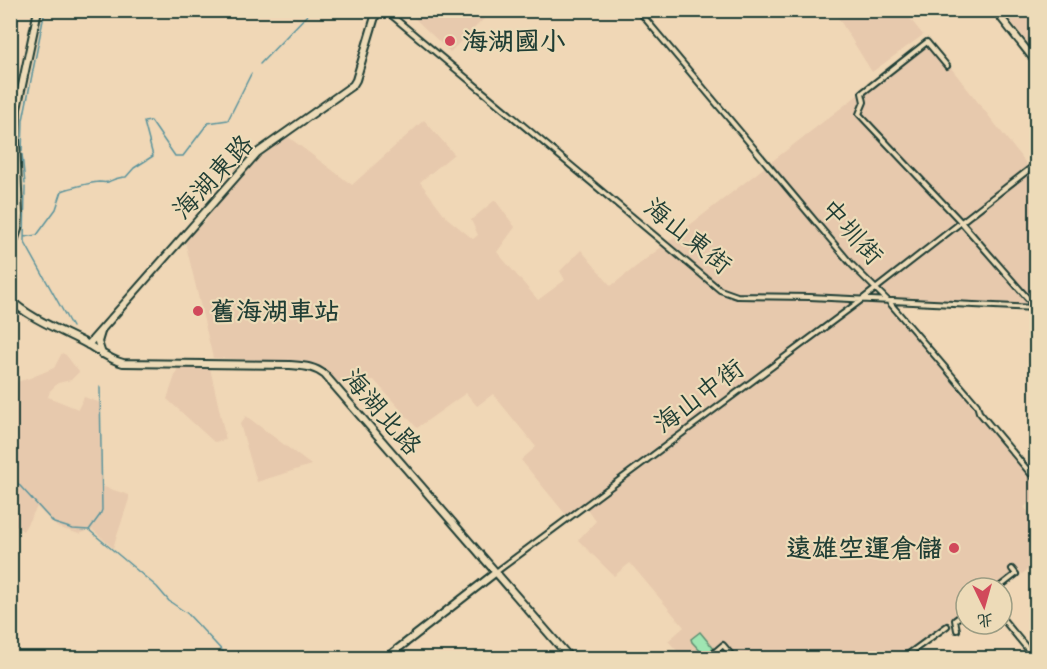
<svg xmlns="http://www.w3.org/2000/svg" width="1047" height="669" font-family="Caveat,'LXGW WenKai TC',sans-serif">
  <rect width="100%" height="100%" fill="#f0d7b6"/>
  <filter id="ink" filterUnits="userSpaceOnUse"><feTurbulence type="fractalNoise" baseFrequency=".0167" numOctaves="2"/><feDisplacementMap in="SourceGraphic" scale="12" xChannelSelector="R" yChannelSelector="G"/><feConvolveMatrix kernelMatrix="1 2 1 2 8 2 1 2 1" color-interpolation-filters="sRGB"/></filter>
  <g filter="url(#ink)">
    <path fill="#e7c9ad" d="M411,10l81,1 -42,41 -41,-39z
      M834,11h70l19,24 -51,37z
      M1003,11h33v42z
      M929,40l103,131 4,-3v136l-146,-4 93,108 3,9 50,60v21l-12,9 12,14v42l-14,11 -4,-5 -25,19h-27v20l-67,50h-215l-16,-17 16,-14 -54,-64 -16,13 -36,-36 18,-19 -9,-12 -16,12 -50,-61 15,-13 -43,-53 -16,12 -11,-13 -49,35 -43,-48 -39,2 -11,-14 -14,-6 -97,-4 -29,-121 14,-13h5l8,-10v-6l51,-53 25,-19 65,49 72,-65 30,34 -34,28 27,36 26,21 5,-4 -7,-15 24,-20 20,27 -18,25 41,48 27,-20 -5,-9 21,-21 30,36z
      M62,353l4,2 13,17 -8,8 -13,3 -8,8 -2,6 30,12 6,-12 17,6v83l28,9v4l-16,49 -19,-17 -6,-2 -3,3 -6,2 -22,-7 -20,-20 -14,24 -12,-9v-28l7,-12 -7,-9v-95l6,4 13,-4 24,-10z
      M178,367l32,1 16,72 -12,2 -47,-43z
      M246,416l65,49 -54,17 -17,-58z"/>
    <path fill="#9fe5b2" stroke="#5f9173" stroke-width="1.5" d="M700,632l14,17 -9,7 -13,-14 -1,-3z"/>
    <g fill="none" stroke-linecap="round" stroke-linejoin="round">
      <path stroke="#5a939c" stroke-width="1.5" d="M260,64l52,-54
        M22,151l1,-31 22,-110
        M22,154l3,30
        M25,187l-1,54 48,86
        M24,237l13,-2 19,-26 6,-18c7,-3 27,-8 37,-9 4,0 5,1 9,0 7,-3 10,-5 18,-5l8,-9 19,-12 -9,-34 7,-1 24,35h8l25,-33 20,-3 23,-46
        M100,387l2,123 -2,5 -11,15 68,57 12,14 19,13 41,44
        M10,475l44,48 19,6 16,1"/>
      <g stroke="#1f3d34" stroke-width="8">
        <path id="street" d="M385,10l335,280 17,6 73,1 226,11
          M638,10l213,254 38,38 88,103 2,7 57,68
          M947,66l-20,-24 -65,51 2,9 -5,12 103,109 74,85
          M496,572l364,-271 176,-137
          M998,588l18,-14 -4,-5
          M1002,618l33,40
          M957,630l-2,-10 11,-8
          M708,658l15,-13 11,13
          M903,658l44,-32"/>
      </g>
      <g stroke="#1f3d34" stroke-width="10">
        <path id="secondary" d="M995,10l41,52
          M10,254l8,-25 1,-14 -3,-76 1,-30 21,-99
          M10,299c15,17 54,33 75,44 13,7 23,16 38,20l167,2c14,1 24,1 35,10l245,283
          M101,332l-3,10 4,12
          M88,345l169,-192 96,-68 3,-5 21,-70
          M386,658l109,-85"/>
      </g>
      <use href="#street" stroke="#eddbb8" stroke-width="4"/>
      <use href="#secondary" stroke="#eddbb8" stroke-width="6"/>
    </g>
  </g>
  <g fill="#d1495b" stroke="#eddbb8" stroke-width="2">
    <circle cx="450" cy="41" r="6"/>
    <circle cx="198" cy="311" r="6"/>
    <circle cx="954" cy="548" r="6"/>
  </g>
  <g text-anchor="middle" dominant-baseline="central" stroke-width="4.5" stroke-linejoin="round" paint-order="stroke">
    <g font-size="26" font-weight="bold" fill="#1f3d34" stroke="#eddbb8" text-anchor="start">
      <text x="462" y="41">海湖國小</text>
      <text x="210" y="311">舊海湖車站</text>
      <text x="942" y="548" text-anchor="end">遠雄空運倉儲</text>
    </g>
    <g font-size="26" fill="#1f3d34" stroke="#eddbb8">
      <text transform="translate(213 177) rotate(-47)">海湖東路</text>
      <text transform="translate(852 232) rotate(48)">中圳街</text>
      <text transform="translate(688 236) rotate(39)">海山東街</text>
      <text transform="translate(699 396) rotate(-37)">海山中街</text>
      <text transform="translate(382 412) rotate(49)">海湖北路</text>
    </g>
  </g>
  <rect width="1047" height="669" fill="none" stroke="#eddbb8" stroke-width="36"/>
  <rect x="18" y="18" width="1011" height="633" fill="none" stroke="#1f3d34" stroke-width="2" filter="url(#ink)"/>
  <g transform="translate(984 606) rotate(175)"><circle r="28" fill="#eddbb8" stroke="#9b9c83" stroke-width="1.5"/>
  <path d="M0-4.5L10 22L0 15L-10 22Z" fill="#d1495b"/>
  <text y="-9" font-size="16" font-weight="bold" text-anchor="middle" fill="#1f3d34">北</text>
  </g>
</svg>
